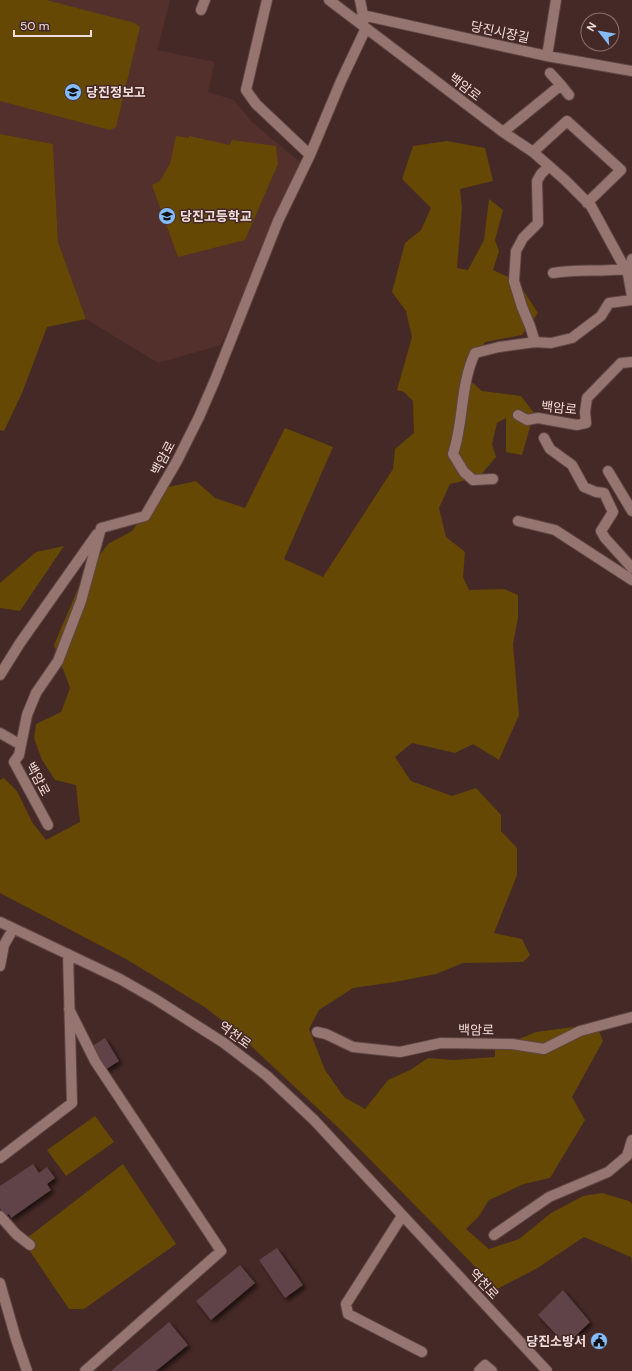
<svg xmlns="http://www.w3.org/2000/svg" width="632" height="1371" font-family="'DM Sans','Noto Sans KR',sans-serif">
  <defs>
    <filter id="shadow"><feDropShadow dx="3" dy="3" stdDeviation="2" flood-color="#0009"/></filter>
  </defs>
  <rect width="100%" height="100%" fill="#452926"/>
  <path fill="#54302c" d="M0,0h170l-13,50 58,12 -7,30 26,8 18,22 49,41 -80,182 -63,18 -72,-44 -28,-77 -5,-98 -53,-10z"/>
  <path fill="#654804" d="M0,0h46l89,23 5,4 -24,100 -6,3 -110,-29z
    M0,134l53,10 5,98 28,77 -39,8 -25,66 -18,38 -4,-1z
    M176,136l13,2v-2l41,9 2,-5 44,6 2,18 -33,76 -67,17 -26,-72 8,-4 10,-17z
    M447,141l38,7 8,33 -33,8 2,20 -5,59 11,2 16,-30 5,-41 14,11 -8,30 4,11 -6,19 24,11 21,32 -16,22 -37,7 -19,35 16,14 39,5 13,17 -12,42 -16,-3v-34l-9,5 -5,21 4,13 -17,20 -29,7 -11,24 7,29 19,15 -2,25 6,13 35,-1 14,6v23l-5,26 6,71 -20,45 -26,-16 -18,9 -43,-10 -17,14 16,24 41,15 24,-8 25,27v16l16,17v27l-23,58 28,6 8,16 -7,7 -60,1 -27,11 -41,8 -42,6 -34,22 -10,19 16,41 19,27 21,12 23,-29 22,-10 18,-12 25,2 42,-3v-15l24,-3 17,-7 60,-8 7,17 -31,56 13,23 -35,58 -26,6 -35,16 -10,16 -13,13 23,20 30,-10 32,-26 32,-17 19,-3 27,8 3,3v59l-1,-6 -47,-20 -48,32 -39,20 -153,-156 -110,-103 -28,-22 -80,-49 -126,-66v-113l4,-2 13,13 15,31 14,18 34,-18 -4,-37 -21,-5 -13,-20 -8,-22 2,-14 25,-12 9,-24 -16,-43 29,-68 25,-33 24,-13 32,-43 32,-7 19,17 30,10 40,-80 48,19 -49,112 39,18 70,-108 2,-20 19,-16 -1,-32 -9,-9 -7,-2 15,-53 -6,-26 -14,-19 13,-49 16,-13 10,-22 -29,-29 11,-33z
    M64,546l-44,65 -20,-3v-25l36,-31z
    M95,1116l19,26 -48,34 -19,-26z
    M123,1164l53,80 -92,65h-15l-46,-68z"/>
  <path fill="#60424a" filter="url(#shadow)" d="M105,1038l14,23 -14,9 -14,-23z
    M33,1164l6,9 8,-6 8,11 -8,6 4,6 -40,28 -2,-4 -4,2 -5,-8v-22z
    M277,1248l26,37 -18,13 -26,-38z
    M240,1265l15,18 -44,37 -15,-19z
    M563,1290l27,32 -24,23 -28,-30z
    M169,1322l19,23 -32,26h-45z"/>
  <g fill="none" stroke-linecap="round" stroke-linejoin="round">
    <g stroke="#5e4643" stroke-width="12">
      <path id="minor" d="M267,0l-21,90 10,14 54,51
        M329,0l174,132 30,20 32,28 26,26 37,68 4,23
        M360,0l4,20
        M201,10l4,-10
        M362,15l185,41 85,15
        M547,56l9,-56
        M550,73l11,12
        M503,132l58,-47 8,10
        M533,152l34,-31 54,49 -34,33
        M553,273c24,-4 48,-1 72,-4
        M628,274l4,-15
        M535,342l-5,-16 -8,-19 -8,-26 2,-30 7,-13 15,-15 -1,-42 4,-7 8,-8
        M518,415l9,5 11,-2 39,7 9,-2 -1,-11 2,-14 34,-35 11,-1
        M544,438l6,11 22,16 12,22 12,5 8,1 9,19 -12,19 4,7 27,30
        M608,471l24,40
        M493,479l-20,1 -9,-8 -11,-18c11,-33 7,-69 22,-101l24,-6 36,-5 16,1 21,-5 29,-22 8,-13 23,-3
        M518,521l37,9 77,50
        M101,528l44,-12 32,-55 22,-44 16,-37 63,-159 32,-66 31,-74 25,-53
        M0,675l20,-32 77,-109
        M0,733l21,12 -2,10 -5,7 34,63
        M21,745l6,-30 9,-22 22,-32 23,-60 20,-73
        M0,922l120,57 35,20 69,44 43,33 47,44 233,251
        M0,966l4,-21 9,-16
        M69,1009l26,52 126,190 -136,120
        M317,1032l9,2 27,13 47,5 41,-9 71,1 32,5 36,-18 52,-14
        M0,1158l72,-55 -4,-149
        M0,1216l16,18 14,11
        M402,1216l-56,88 2,10 74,38
        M494,1235l55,-38 59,-25 19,-16 5,-16
        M0,1283l16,56 11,32
        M479,1371l6,-6 7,6"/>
    </g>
    <use href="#minor" stroke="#967570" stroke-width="10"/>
  </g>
  <defs>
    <g id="school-disc" transform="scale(0.9)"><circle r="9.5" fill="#84bcfb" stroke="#452926"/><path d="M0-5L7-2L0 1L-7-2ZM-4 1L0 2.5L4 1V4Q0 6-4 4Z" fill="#111"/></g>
    <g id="civic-disc" transform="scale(0.9)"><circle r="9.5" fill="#84bcfb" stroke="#452926"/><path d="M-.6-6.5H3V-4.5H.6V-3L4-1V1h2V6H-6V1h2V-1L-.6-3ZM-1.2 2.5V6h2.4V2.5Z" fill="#111"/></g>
  </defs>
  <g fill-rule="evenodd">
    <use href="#school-disc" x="73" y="92"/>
    <use href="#school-disc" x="167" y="216"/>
    <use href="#civic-disc" x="599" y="1341"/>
  </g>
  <g text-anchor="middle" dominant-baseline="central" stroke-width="3" stroke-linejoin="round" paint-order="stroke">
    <g font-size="13" fill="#f1dedb" stroke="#452926">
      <text transform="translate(500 32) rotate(12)">당진시장길</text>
      <text transform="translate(465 87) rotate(37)">백암로</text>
      <text transform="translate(559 408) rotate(6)">백암로</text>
      <text transform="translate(163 458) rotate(-62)">백암로</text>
      <text transform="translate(38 779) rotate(62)">백암로</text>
      <text transform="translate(476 1030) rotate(1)">백암로</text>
      <text transform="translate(235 1035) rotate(36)">역천로</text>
      <text transform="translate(484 1284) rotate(47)">역천로</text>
    </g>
    <g font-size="13" font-weight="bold" fill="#f1dedb" stroke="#452926" text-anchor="start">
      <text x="86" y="92">당진정보고</text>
      <text x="180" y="216">당진고등학교</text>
      <text x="586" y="1341" text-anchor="end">당진소방서</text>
    </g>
  </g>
  <g transform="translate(600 32) rotate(301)"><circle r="19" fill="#452926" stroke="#8a716e"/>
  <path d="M0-3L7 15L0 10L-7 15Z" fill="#84bcfb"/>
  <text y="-6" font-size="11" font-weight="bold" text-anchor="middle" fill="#f1dedb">N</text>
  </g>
  <path d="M14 30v6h77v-6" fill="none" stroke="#f1dedb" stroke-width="2"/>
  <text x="20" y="30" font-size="12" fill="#f1dedb" stroke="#452926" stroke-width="3" paint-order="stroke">50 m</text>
</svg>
